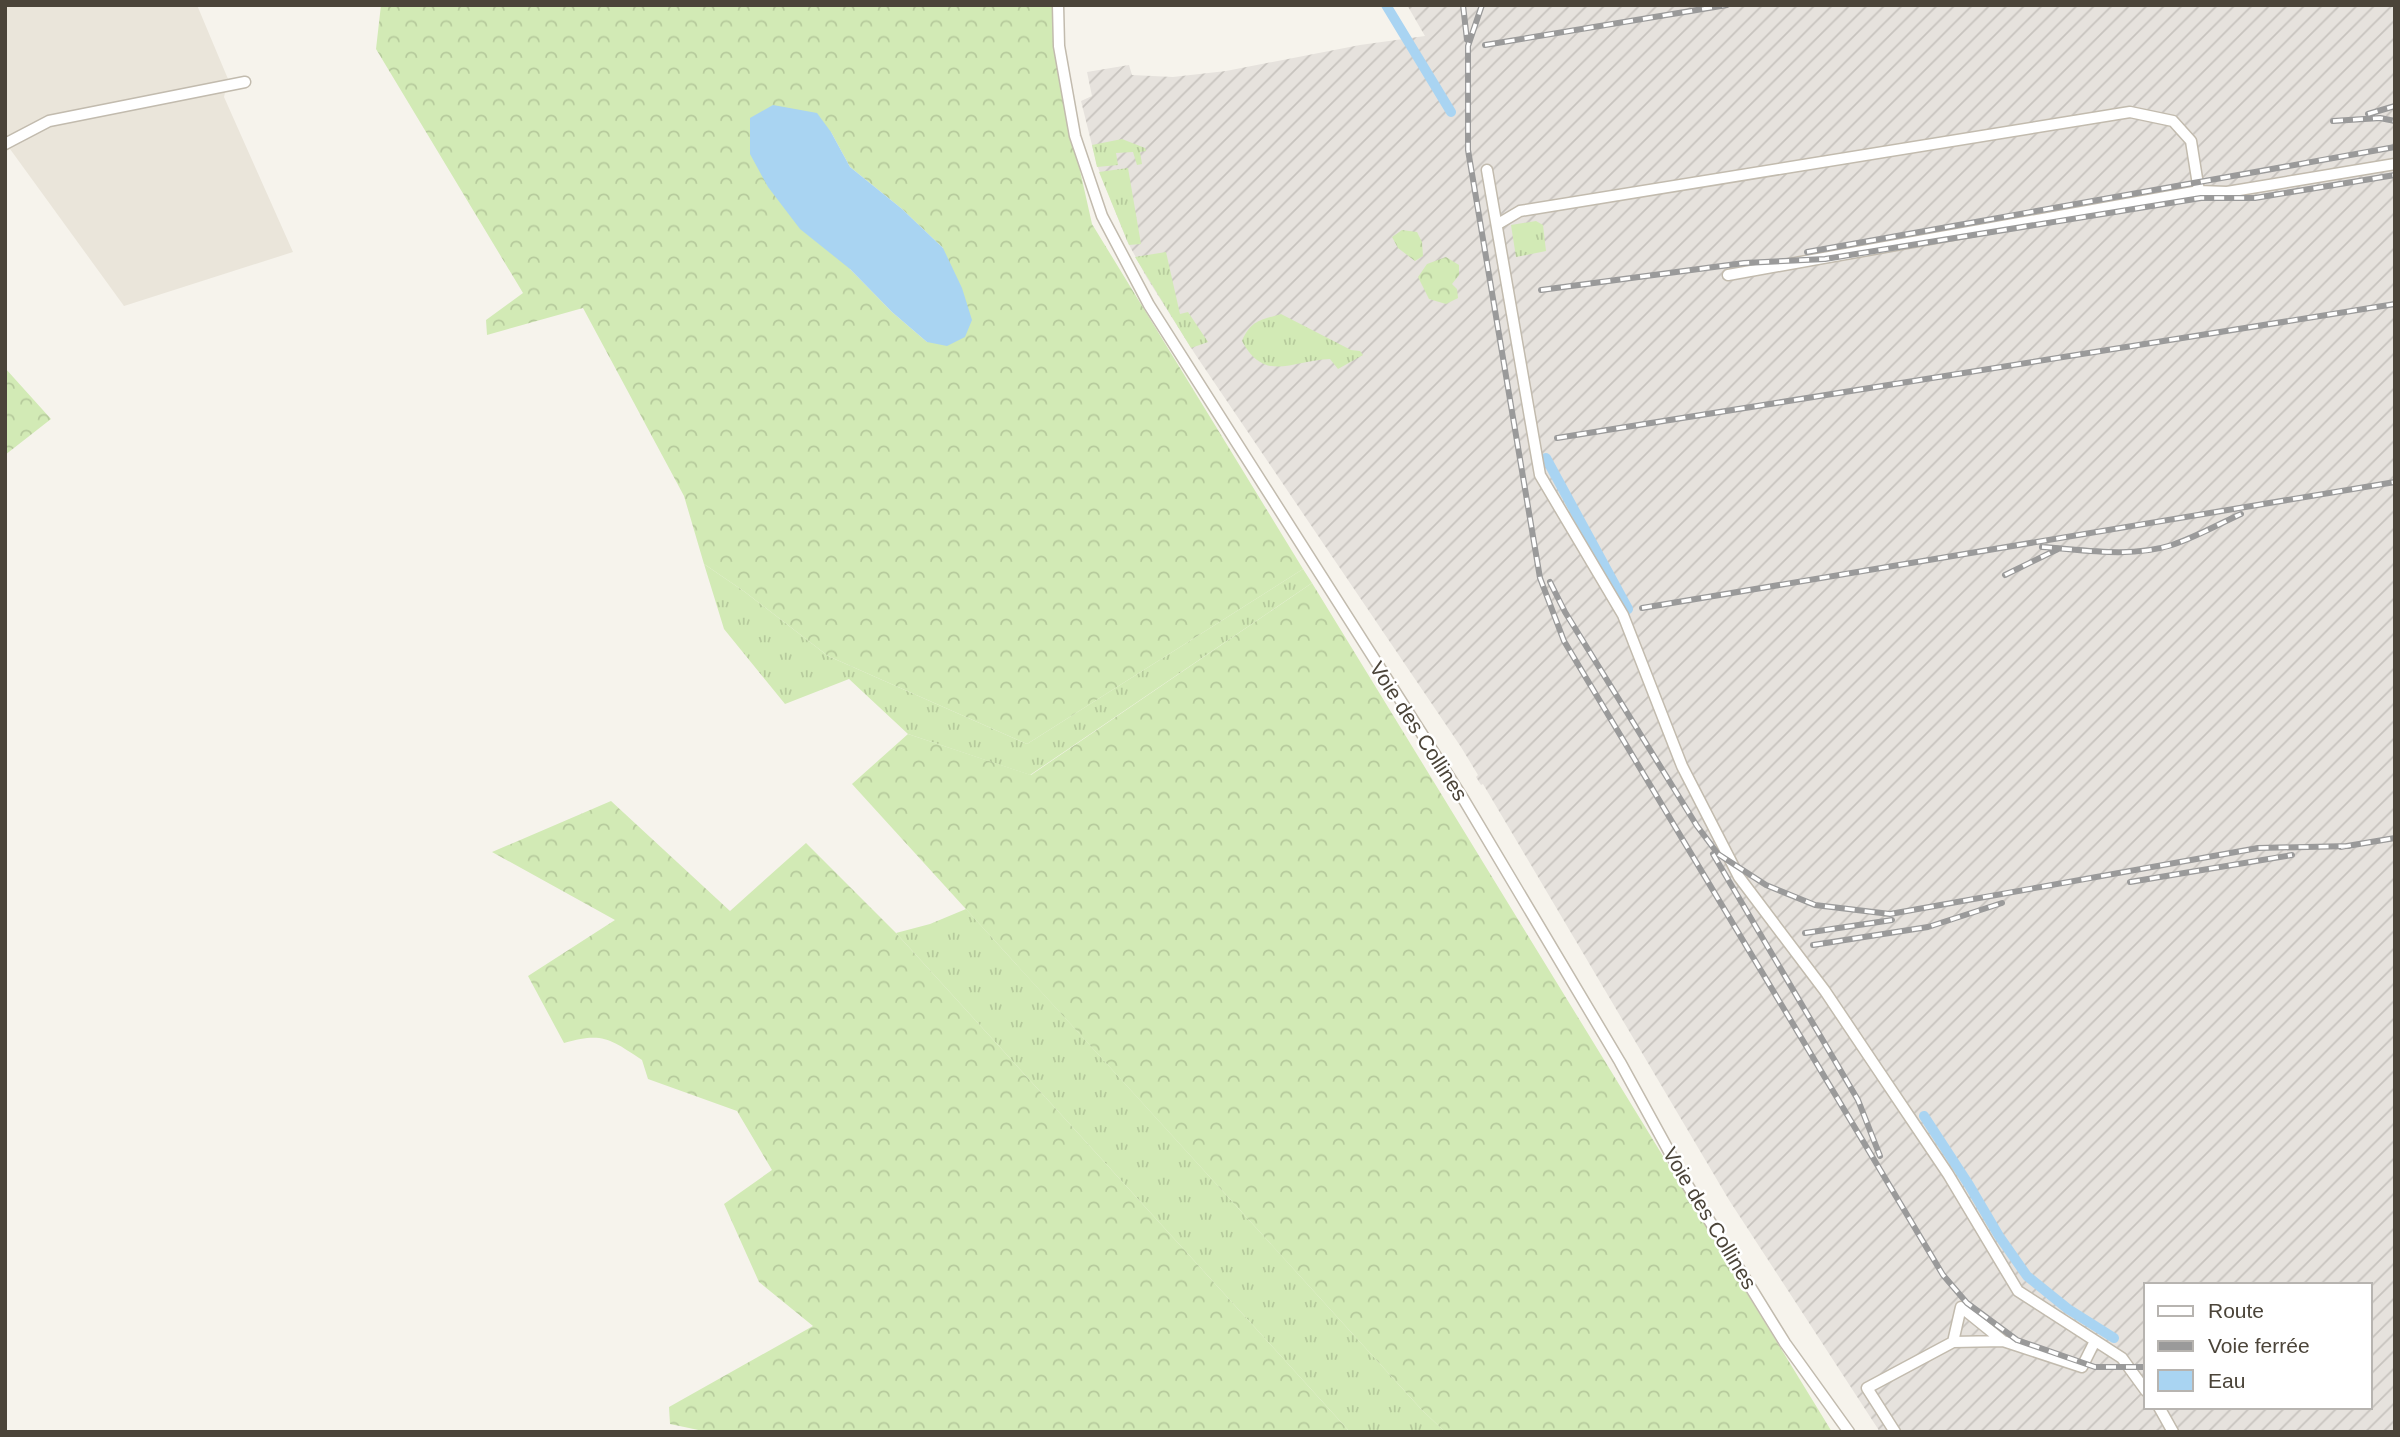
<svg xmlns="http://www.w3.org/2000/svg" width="2400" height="1437" font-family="Helvetica,sans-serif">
  <defs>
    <pattern id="industrial-furrows" width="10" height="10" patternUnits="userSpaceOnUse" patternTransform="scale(1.75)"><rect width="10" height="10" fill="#e6e2dd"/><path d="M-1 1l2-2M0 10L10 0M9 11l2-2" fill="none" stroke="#c7c3be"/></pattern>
    <pattern id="grass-tufts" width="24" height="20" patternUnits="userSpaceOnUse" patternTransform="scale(1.75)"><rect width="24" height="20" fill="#d2eab5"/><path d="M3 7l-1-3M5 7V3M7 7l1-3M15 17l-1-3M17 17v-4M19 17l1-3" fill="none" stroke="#b6ca9c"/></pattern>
    <pattern id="forest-crowns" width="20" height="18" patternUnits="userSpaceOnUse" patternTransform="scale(1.75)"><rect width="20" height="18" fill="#d2eab5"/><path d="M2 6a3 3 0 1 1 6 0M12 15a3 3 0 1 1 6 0" fill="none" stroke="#b6ca9c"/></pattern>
  </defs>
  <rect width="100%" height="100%" fill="#f6f3ec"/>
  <path fill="#eae5da" d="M5,5h192l31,74 -4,18 69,155 -169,54 -114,-157 -5,3z"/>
  <path fill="url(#industrial-furrows)" fill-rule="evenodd" d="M1407,5h988v1427h-515l-151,-232 -246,-416 -2,1 -5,-8 2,-2 -17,-28 -266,-393 -48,-76 -20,-37 -30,-76 -16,-64 11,-5 -5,-24 42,-7 3,10 41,2 53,-6 134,-26 65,-9zM2146,1285h224v122h-224z"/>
  <path fill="url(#grass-tufts)" d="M1122,139l23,9 1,3 -6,1 2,12 -5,1 -4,-13 -17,1 2,12 -21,2 -5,-22z
    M1128,168l13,76 -12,1 -30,-73z
    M1536,221l7,4 3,26 -30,6 -5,-32z
    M1166,252l14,62 8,-2 20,30 -17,6 -56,-91z
    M1281,314l70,36 9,1 3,4 -25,14 -8,-10c-38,1 -65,25 -88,-18 9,-21 19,-21 39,-27z
    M704,564l41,28 83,64 199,88 276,-175 9,14 -282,192 -122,-41 -59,-55 -64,25 -61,-75z
    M966,909l455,500 24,23h-95l-454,-499 34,-9z"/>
  <path fill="url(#forest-crowns)" fill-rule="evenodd" d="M381,5h674l7,85 30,134 211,345 -276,175 -199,-88 -83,-64 -41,-28 -20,-68 -101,-188 -96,27 -1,-15 37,-27 -147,-244zM831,132l19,35 52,42 41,39 -16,94 -35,-30 -42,-43z
    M1402,230l15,2 5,10 1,14 -8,5 -17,-13 -6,-11z
    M1446,257l13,8v10l-7,9 5,5 1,9 -12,6 -17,-5 -11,-22 9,-13z
    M5,368l46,51 -46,36z
    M1312,583l520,849h-387l-24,-23 -569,-625 56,-50 123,41z
    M611,801l119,110 76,-68 90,90 454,499h-642l-38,-8 -1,-17 144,-81 -54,-44 -35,-78 48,-34 -35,-59 -89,-32 -6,-19c-32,-21 -39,-28 -78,-17l-36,-67 87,-56 -123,-68z"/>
  <path fill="#a9d4f2" d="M773,105l44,8 14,19 19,35 52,42 41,39 19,40 10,32 -7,17 -18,9 -20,-4 -35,-30 -42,-43 -50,-40 -32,-42 -18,-33v-36z"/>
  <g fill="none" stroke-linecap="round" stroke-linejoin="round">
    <path stroke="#a9d4f2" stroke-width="10" d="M1386,5l65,107
      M1546,458l82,151
      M1924,1116l45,69 30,51 28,40 41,33 46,29"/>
    <g stroke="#c2bbae" stroke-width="13">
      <path id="minor" d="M1058,5l1,41 16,90 27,80 47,89 315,495 156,262 68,124 97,157 64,89
        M5,144l44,-23 196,-39
        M1487,170l53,305 83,140 59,151 57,111 86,114 51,76 72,107 70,117 104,67 24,33
        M1498,224l22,-13 610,-99 43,9 18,20 8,50
        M1728,275l471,-84 28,1 168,-28
        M1953,1342l50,-1 79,26 13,-26
        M2159,1407l14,25
        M1895,1432l-28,-44 86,-46 8,-35 42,34"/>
    </g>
    <use href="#minor" stroke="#fff" stroke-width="10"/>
    <g stroke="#9a9a9a" stroke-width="6">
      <path id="rail" d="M1463,5l4,35
        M1482,5l-14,41v104l72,428 24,63 379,634 24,28 50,37 78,27h51
        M1485,45l242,-40
        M2368,114l27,-8
        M2333,121l47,-3 15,3
        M1807,252l588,-105
        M1541,290l203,-27 81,-4 376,-61h54l140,-23
        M1557,438l838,-134
        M2042,547c43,3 88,11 130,-2 24,-8 47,-21 69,-31
        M2005,575l53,-26
        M1550,582l15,30 132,214 21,28 48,31 49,20 75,9 368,-66 91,-2
        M1642,608l753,-126
        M2341,847l54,-9
        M1713,854l145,246 22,56
        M2130,882l162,-27
        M1805,933l87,-13
        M1813,945l115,-18 74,-24"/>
    </g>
    <use href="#rail" stroke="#fff" stroke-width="3.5" stroke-dasharray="10" stroke-linecap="butt"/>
  </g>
  <g text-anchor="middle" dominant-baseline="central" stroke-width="5" stroke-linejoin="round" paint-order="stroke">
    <g font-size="21" fill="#4b4439" stroke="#fff">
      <text transform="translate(1419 731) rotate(57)">Voie des Collines</text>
      <text transform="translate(1710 1218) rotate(59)">Voie des Collines</text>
    </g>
  </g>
  <rect width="2400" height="1437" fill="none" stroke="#4b4439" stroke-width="14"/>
  <rect x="2144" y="1283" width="228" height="126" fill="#ffffff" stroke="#b7b4b0" stroke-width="2"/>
  <rect x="2158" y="1306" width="35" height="10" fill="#ffffff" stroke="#b7b4b0" stroke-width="2"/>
  <text x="2208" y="1318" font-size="21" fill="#4b4439">Route</text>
  <rect x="2158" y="1341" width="35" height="10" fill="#9a9a9a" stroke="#b7b4b0" stroke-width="2"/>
  <text x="2208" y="1353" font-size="21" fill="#4b4439">Voie ferrée</text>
  <rect x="2158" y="1370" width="35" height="21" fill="#a9d4f2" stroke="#b7b4b0" stroke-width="2"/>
  <text x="2208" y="1388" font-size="21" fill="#4b4439">Eau</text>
</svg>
